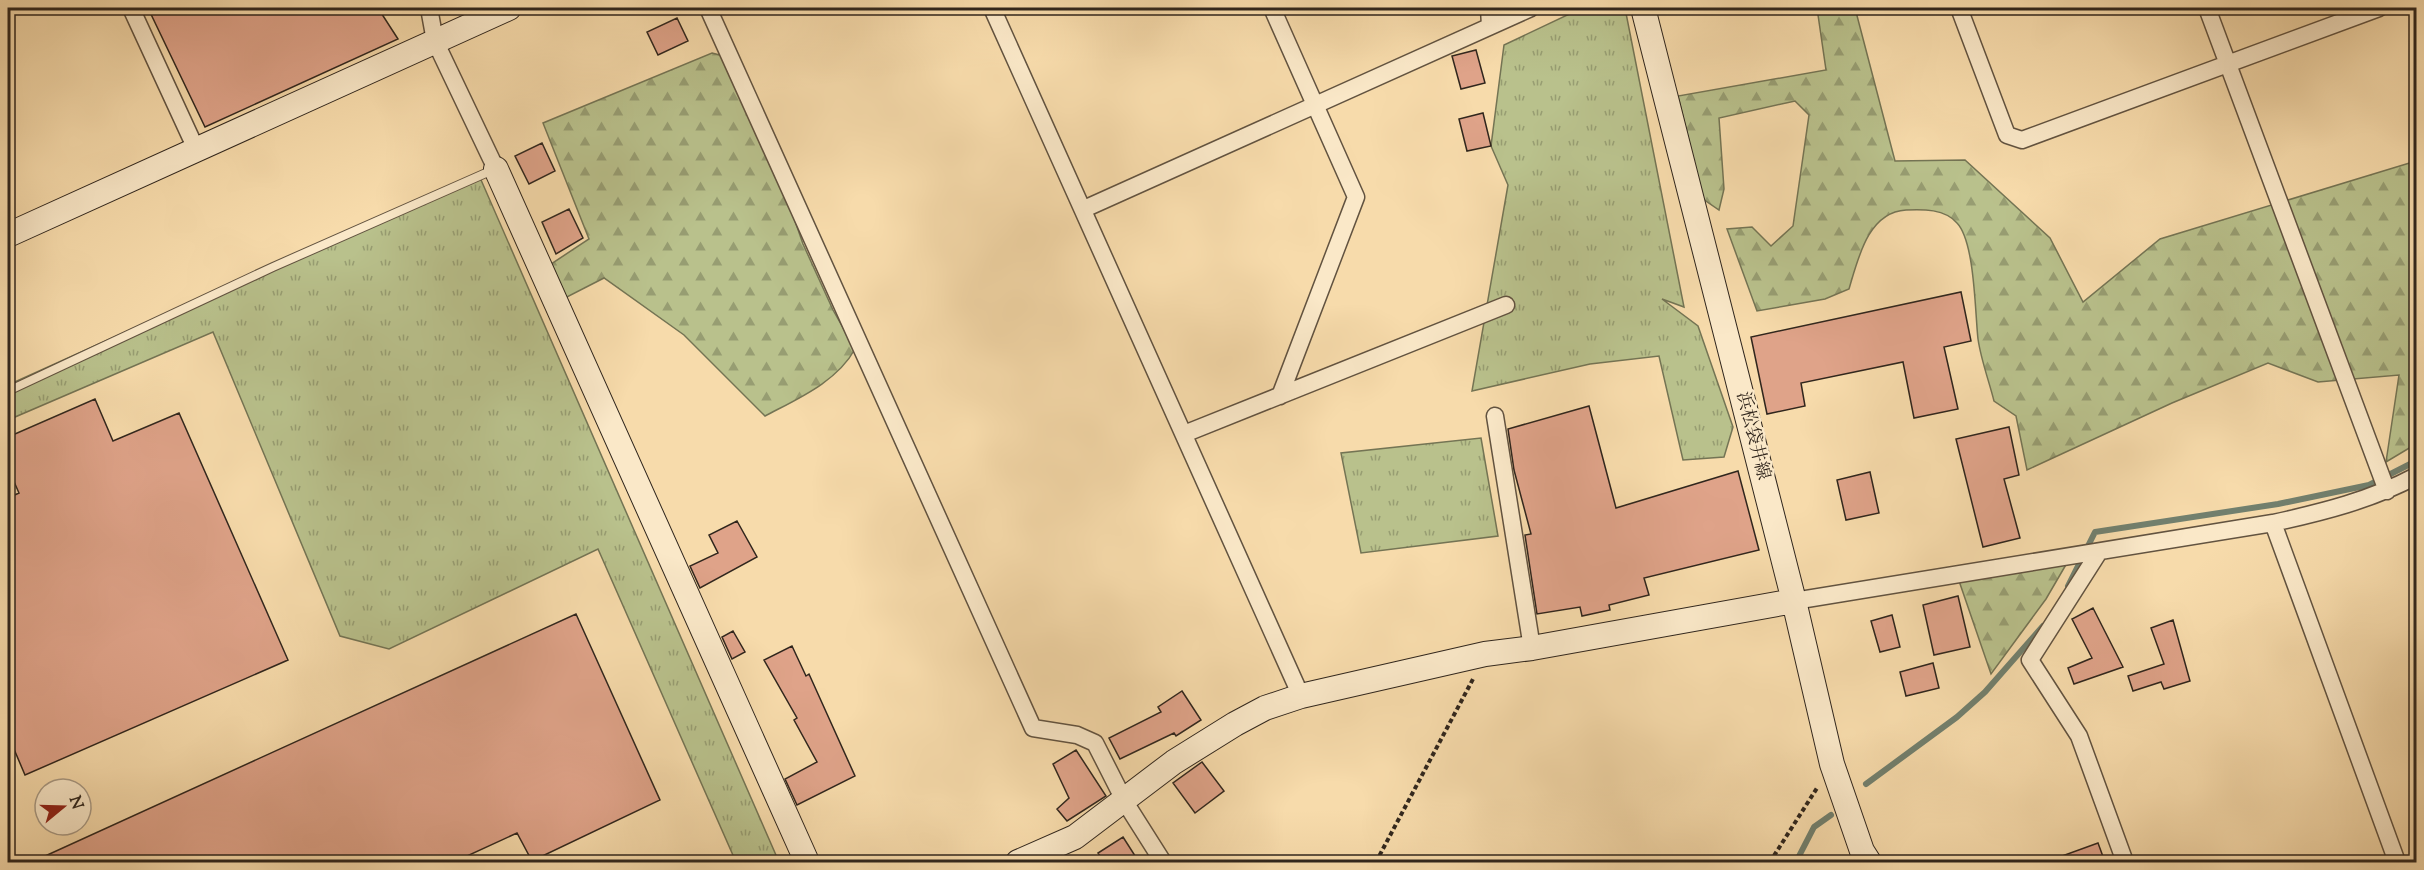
<svg xmlns="http://www.w3.org/2000/svg" width="2424" height="870" font-family="'Sorts Mill Goudy','Noto Serif JP',serif">
  <defs>
    <pattern id="grass-tufts" width="24" height="20" patternUnits="userSpaceOnUse" patternTransform="scale(1.5)"><rect width="24" height="20" fill="#b9c18c"/><path d="M3 7l-1-3M5 7V3M7 7l1-3M15 17l-1-3M17 17v-4M19 17l1-3" fill="none" stroke="#979d72"/></pattern>
    <pattern id="forest-firs" width="22" height="20" patternUnits="userSpaceOnUse" patternTransform="scale(1.5)"><rect width="22" height="20" fill="#b9c18c"/><path d="M5 1l3.5 6h-7zM16 11l3.5 6h-7z" fill="#979d72"/></pattern>
  </defs>
  <rect width="100%" height="100%" fill="#f7dbab"/>
  <filter id="stains"><feTurbulence type="fractalNoise" baseFrequency=".00333" numOctaves="4"/><feColorMatrix values="0 0 0 0 .2 0 0 0 0 .09 0 0 0 0 .02 0 0 0 .5 -.17"/></filter>
  <radialGradient id="worn" r=".72"><stop offset=".6" stop-color="#630" stop-opacity="0"/><stop offset="1" stop-color="#630" stop-opacity=".3"/></radialGradient>
  <path fill="url(#grass-tufts)" stroke="#747454" stroke-width="1.5" d="M1582,8h43l59,299 -22,-8 36,27 35,101 -9,30 -41,3 -24,-104 -69,8 -118,27 36,-206 -17,-39 13,-101z
    M478,173l301,689h-43l-138,-313 -209,100 -49,-13 -127,-304 -205,88v-35z
    M1481,438l17,98 -137,17 -20,-100z"/>
  <path fill="url(#forest-firs)" stroke="#747454" stroke-width="1.5" d="M1817,8h38l40,153 70,-1 85,78 33,64 77,-63 256,-78v283l-30,18 13,-87 -81,7 -50,-19 -96,40 -145,67 -11,-54 -22,-15c-5,-20 -13,-41 -16,-62 -3,-26 -3,-97 -21,-116 -12,-14 -34,-14 -51,-13 -38,2 -48,49 -57,79l-24,10 -68,12 -30,-82 25,-2 19,19 22,-20 16,-111 -14,-14 -76,17 5,71 -5,21 -16,-11 -25,-103 148,-26z
    M712,53l19,5 47,114 25,72 30,66 22,39c-18,33 -58,50 -90,67l-81,-81 -80,-57 -39,20 -14,-34 38,-25 -46,-116z
    M2071,556l-25,43 -55,75 -34,-99z"/>
  <g fill="none" stroke-linecap="round" stroke-linejoin="round">
    <path stroke="#72806e" stroke-width="6" d="M2068,586l27,-54 183,-28 91,-19 47,-24
      M1866,784l91,-67 28,-25 58,-66
      M1796,862l18,-35 17,-12"/>
  </g>
  <path fill="#dfa389" stroke="#30261d" stroke-width="1.5" d="M148,8h230l20,31 -193,88z
    M677,18l11,23 -30,14 -11,-23z
    M1476,50l9,33 -24,6 -9,-33z
    M1483,113l8,33 -24,5 -8,-32z
    M542,143l13,28 -26,13 -14,-28z
    M569,209l14,29 -27,16 -14,-32z
    M1961,292l10,49 -27,6 14,62 -44,9 -11,-56 -102,21 4,23 -38,8 -16,-77z
    M95,399l18,42 66,-28 109,247 -263,115 -17,-40v-237l11,-5 -11,-25v-31z
    M1589,406l27,102 122,-37 21,79 -115,28 5,17 -40,10 1,5 -28,6 -2,-9 -43,7 -12,-79 6,-1 -17,-64 -6,-41z
    M2009,427l10,48 -15,4 16,59 -37,9 -27,-108z
    M1870,472l9,41 -33,7 -9,-40z
    M737,521l20,36 -57,31 -10,-22 28,-13 -9,-18z
    M1958,596l12,51 -36,8 -11,-50z
    M2093,608l30,59 -49,17 -6,-16 24,-10 -20,-39z
    M576,614l84,186 -128,61 -15,-28 -63,29h-422z
    M1892,615l8,32 -20,5 -9,-31z
    M2173,620l17,61 -26,8 -3,-7 -28,9 -5,-15 36,-12 -13,-36z
    M733,631l12,21 -13,7 -10,-22z
    M792,646l14,30 3,-2 46,102 -58,29 -12,-26 32,-17 -23,-42 3,-2 -33,-58z
    M1933,663l6,25 -33,8 -6,-24z
    M1182,691l19,29 -25,16 -2,-3 -54,26 -11,-21 52,-26 -3,-5z
    M1076,750l30,46 -39,25 -10,-12 12,-11 -16,-34z
    M1202,762l22,29 -29,22 -22,-30z
    M1123,837l16,25h-35l-6,-9z
    M2098,843l7,19h-54v-2z"/>
  <g fill="none" stroke-linecap="round" stroke-linejoin="round">
    <g stroke="#625340" stroke-width="10">
      <path id="lane" d="M8,391l265,-124 222,-98"/>
    </g>
    <g stroke="#625340" stroke-width="19">
      <path id="street" d="M131,8l65,141
        M429,8l6,33 61,128
        M708,8l325,720 44,7 18,8 30,59 38,60
        M992,8l309,688
        M1272,8l84,189 -76,199
        M1489,8l1,18
        M1959,8l48,127 15,5 357,-132
        M2207,8l180,483
        M1084,209l447,-201
        M1495,416l37,232
        M1184,434l322,-129
        M2273,523l124,339
        M2099,552l-69,108 49,76 46,126
        M1794,601l479,-78c50,-11 98,-23 143,-47
        M2415,862h1"/>
    </g>
    <g stroke="#30261d" stroke-width="26">
      <path id="secondary" d="M1643,8l151,593 38,163 30,87 7,11
        M496,169l311,693
        M8,235l501,-227
        M1018,862l57,-25 99,-75 61,-38 30,-16 36,-12 184,-42 47,-6 262,-47"/>
    </g>
    <path stroke="#30261d" stroke-width="4" stroke-dasharray="4.5 3" stroke-linecap="butt" d="M1376,862l97,-183
      M1770,862l47,-74"/>
    <use href="#lane" stroke="#fae8c8" stroke-width="8"/>
    <use href="#street" stroke="#fae8c8" stroke-width="16"/>
    <use href="#secondary" stroke="#fae8c8" stroke-width="24"/>
  </g>
  <g text-anchor="middle" dominant-baseline="central" stroke-width="5" stroke-linejoin="round" paint-order="stroke">
    <g font-size="18" fill="#30261d" stroke="#fae8c8">
      <text transform="translate(1752 436) rotate(76)">浜松袋井線</text>
    </g>
  </g>
  <rect width="2424" height="870" fill="none" stroke="#f7dbab" stroke-width="30"/>
  <rect x="9" y="9" width="2406" height="852" fill="none" stroke="#30261d" stroke-width="3"/>
  <rect x="15" y="15" width="2394" height="840" fill="none" stroke="#30261d" stroke-width="1.5"/>
  <g transform="translate(63 807) rotate(71)"><circle r="28" fill="#fae8c8" stroke="#a99a84" stroke-width="1.5"/>
  <path d="M0-4.5L10 22L0 15L-10 22Z" fill="#8f2418"/>
  <text y="-9" font-size="16" font-weight="bold" text-anchor="middle" fill="#30261d">N</text>
  </g>
  <rect width="100%" height="100%" filter="url(#stains)"/>
  <rect width="100%" height="100%" fill="url(#worn)"/>
</svg>
